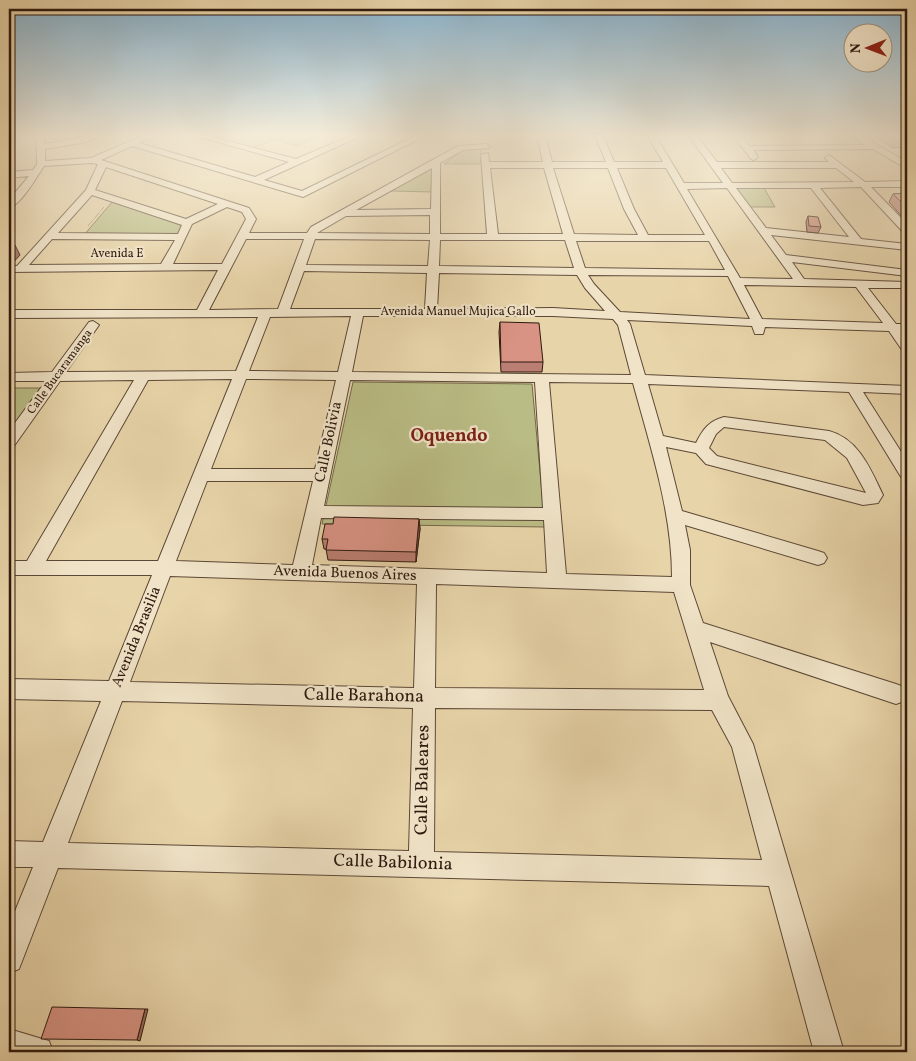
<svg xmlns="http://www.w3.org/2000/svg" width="916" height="1061" font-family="Vollkorn,serif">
  <rect width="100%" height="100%" fill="#e8d4a9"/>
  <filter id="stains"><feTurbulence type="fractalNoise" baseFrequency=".004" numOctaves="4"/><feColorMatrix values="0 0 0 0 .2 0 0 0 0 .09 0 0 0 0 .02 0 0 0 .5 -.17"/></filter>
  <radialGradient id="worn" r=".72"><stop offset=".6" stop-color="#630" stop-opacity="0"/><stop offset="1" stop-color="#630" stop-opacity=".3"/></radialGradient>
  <path fill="#babc85" stroke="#746a4a" d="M210,135h75l-32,13 -45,-12z
    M290,135h33l-26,11 -20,-6z
    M464,149h17v15h-37z
    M434,168l-2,24 -40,-1 -10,3z
    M733,188h31l11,19h-27z
    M112,202l67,21 3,5 -5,7h-93z
    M353,382l179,2 13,143 -223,-3z
    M9,388h31l-29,40h-2z"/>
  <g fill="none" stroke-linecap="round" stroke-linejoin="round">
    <g stroke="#5c4836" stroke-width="2">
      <path id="minor" d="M36,135h8v9c17,-2 45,-10 59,-9l-16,7 -42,7v12l46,-3 53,-23h10l-15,8 116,34 34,-15 -97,-27h12l92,24 57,-24h10l-99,45 38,11 115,-56h10l-124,62 -171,-51 -31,14 148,48 7,11 -7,14h58l4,-6 147,-81 28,-2 4,2 -1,2 -26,2 -23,13v71h47l-6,-79 7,-2 1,9h54l-6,-27h8l7,27h54l-11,-27h8l11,27h49l-16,-27h8l29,48h39l-35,-48h8l21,27h112l-4,-4 4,-3 36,27 42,-1v6h-36l36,37v9l-4,-1 -42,-45 -41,1 41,51 46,5v6l-136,-15 15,20 121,15v6l-115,-14 12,17 103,3v6h-39l28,36h11v8h-5l5,7v12l-5,-1 -13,-19 -124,-4 -2,7h-8l-3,-8 -125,-6 3,4 15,51 262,11v8l-44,-2 44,69v18l-6,-2 -52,-85 -201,-8 15,52 33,7c7,-14 13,-22 28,-26l105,14c30,8 42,39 54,64l-5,8 -15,2 -157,-41 -10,-11 -30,-6 16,64 136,40 6,2 3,5 -3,5 -6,2 -133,-40 5,25v35l13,38 193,61 8,3 3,7 -3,7 -8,3 -186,-62 18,54 25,48 91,308h-30l-45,-166 -711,-18 -39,101 -10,4v-47l24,-59h-24v-26l34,1 58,-141 -92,-2v-20l100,2 43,-106h-143v-14h18l107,-181 -74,1 -46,65 -5,1v-16l37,-50h-37v-8l43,-1 37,-50 4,-1 6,4 -33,47 170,-1 22,-54 -249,1v-8h188l21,-40 -209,2v-6h8l69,-76 12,-26 -6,-1 -48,3c-7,10 -22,38 -35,42v-8l20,-24 -20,2v-6l24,-2 4,-6zM106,167l112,37 -32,15 -91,-29zM432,168l-1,41 -75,1zM490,168h54l19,66h-65zM553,168h55l16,41 14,26 -64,-1zM617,168h49l39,67h-57l-14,-26zM721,168h115l18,14 -122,1zM727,188l66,91 -53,-1 -53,-89zM736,188h75l38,49 -83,-9zM92,195l90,30 -4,9 -120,-1zM227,207l15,5 4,7 -24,45h-49l19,-40zM430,215v19l-113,-1 29,-17zM52,239l123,1 -14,24 -132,1zM246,239h58l-26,70 -69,1zM315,239l115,1 -2,26 -122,-1zM440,240h125l9,28 -135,-2zM576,241h133l16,29 -140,-2zM304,271l123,2 -2,36h-135zM439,273l138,2 8,13 20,23 -52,-3 -116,1zM588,275l140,1 22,43 -130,-7 -26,-28zM744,285l112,2 27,36 -121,-4zM351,316l-13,56 -89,-1 21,-54zM363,316h190l60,3 5,6 13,50 -279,-3zM232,379l-74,182h-112l102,-181zM246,379l90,1 -21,89h-104zM350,380l185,2 8,126 -219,-2zM549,382l84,1c17,63 39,128 39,194l-106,-3zM724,427l101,13 22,18 19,35 -149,-37 -8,-8 7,-14zM207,481h106l-20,84 -117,-4zM321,518l223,2 3,53 -235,-8zM170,576l247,8 -3,104 -284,-6zM436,584l238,8 30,98 -269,-2zM122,701l291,7 -4,143 -341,-8zM435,708l277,2 20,37 30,113 -328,-8z
        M733,135h8l8,11 116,-1 -14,-10h9l47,27v7l-34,-20 -120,1 5,7 -4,3 -3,-1z
        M9,1029l40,12 4,11h-44z"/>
    </g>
    <path stroke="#2e190f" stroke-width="1" stroke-dasharray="0.5 1" stroke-linecap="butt" d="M88,226l16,-19"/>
    <use href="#minor" fill="#f0e3c7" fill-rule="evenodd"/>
  </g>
  <path fill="#bb7e72" stroke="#2e190f" d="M875,135h32v12l-14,1 -18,-12z
    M907,193v26h-3l-15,-17 4,-8z
    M808,216l13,11 -3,6 -11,-1 -1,-10z
    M500,322l43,40 -1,10h-41l-2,-40z
    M419,519l1,10 -4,33 -88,-2 -2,-11h-2l-2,-10 11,-15z"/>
  <path fill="#98675c" stroke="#2e190f" d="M15,245l5,10 -10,11 -1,-2v-13z
    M419,519l1,10 -4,33v-10z
    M145,1009h3l-8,32 -3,-1z"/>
  <path fill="#d99384" stroke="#2e190f" d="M889,135h18v4l-10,1z
    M907,193v15l-14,-14z
    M808,216l10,1 3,10 -12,-1z
    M9,245h6l-6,6z
    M500,322l39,1 4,39h-42z
    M334,517l85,2 -3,33 -90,-2 2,-11h-6l3,-15h8z
    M52,1007l93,2 -8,31 -96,-1z"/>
  <linearGradient id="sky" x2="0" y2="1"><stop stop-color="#88b5d2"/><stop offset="0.48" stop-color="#f5ecd8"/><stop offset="1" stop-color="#f5ecd8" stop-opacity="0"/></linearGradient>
  <rect width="916" height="283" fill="url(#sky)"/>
  <g text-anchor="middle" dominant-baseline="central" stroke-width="4.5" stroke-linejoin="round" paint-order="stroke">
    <g font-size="12" fill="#2e190f" stroke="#f0e3c7">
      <text x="117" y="254">Avenida E</text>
      <text x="458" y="312">Avenida Manuel Mujica Gallo</text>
      <text transform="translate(60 372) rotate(-54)">Calle Bucaramanga</text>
    </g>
    <g font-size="15" fill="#2e190f" stroke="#f0e3c7">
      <text transform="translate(329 442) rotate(-78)">Calle Bolivia</text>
      <text transform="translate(345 574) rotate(2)">Avenida Buenos Aires</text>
      <text transform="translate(137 637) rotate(-68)">Avenida Brasilia</text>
    </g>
    <g font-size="18" font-weight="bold" fill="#7a1f14" stroke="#f0e3c7">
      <text x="449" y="436">Oquendo</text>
    </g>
    <g font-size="18" fill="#2e190f" stroke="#f0e3c7">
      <text transform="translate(364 696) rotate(1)">Calle Barahona</text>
      <text transform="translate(423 780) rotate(-89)">Calle Baleares</text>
      <text transform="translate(393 863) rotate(2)">Calle Babilonia</text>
    </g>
  </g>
  <rect width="916" height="1061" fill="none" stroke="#e8d4a9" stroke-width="30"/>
  <rect x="10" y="10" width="896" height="1041" fill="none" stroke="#2e190f" stroke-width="2.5"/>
  <rect x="15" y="15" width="886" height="1031" fill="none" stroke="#2e190f"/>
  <g transform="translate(868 48) rotate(269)"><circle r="24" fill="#f0e3c7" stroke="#a2927d"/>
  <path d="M0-4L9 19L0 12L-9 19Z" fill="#8f2418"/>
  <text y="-8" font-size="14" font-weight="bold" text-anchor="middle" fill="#2e190f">N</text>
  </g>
  <rect width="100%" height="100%" filter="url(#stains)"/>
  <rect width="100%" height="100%" fill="url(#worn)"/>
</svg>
